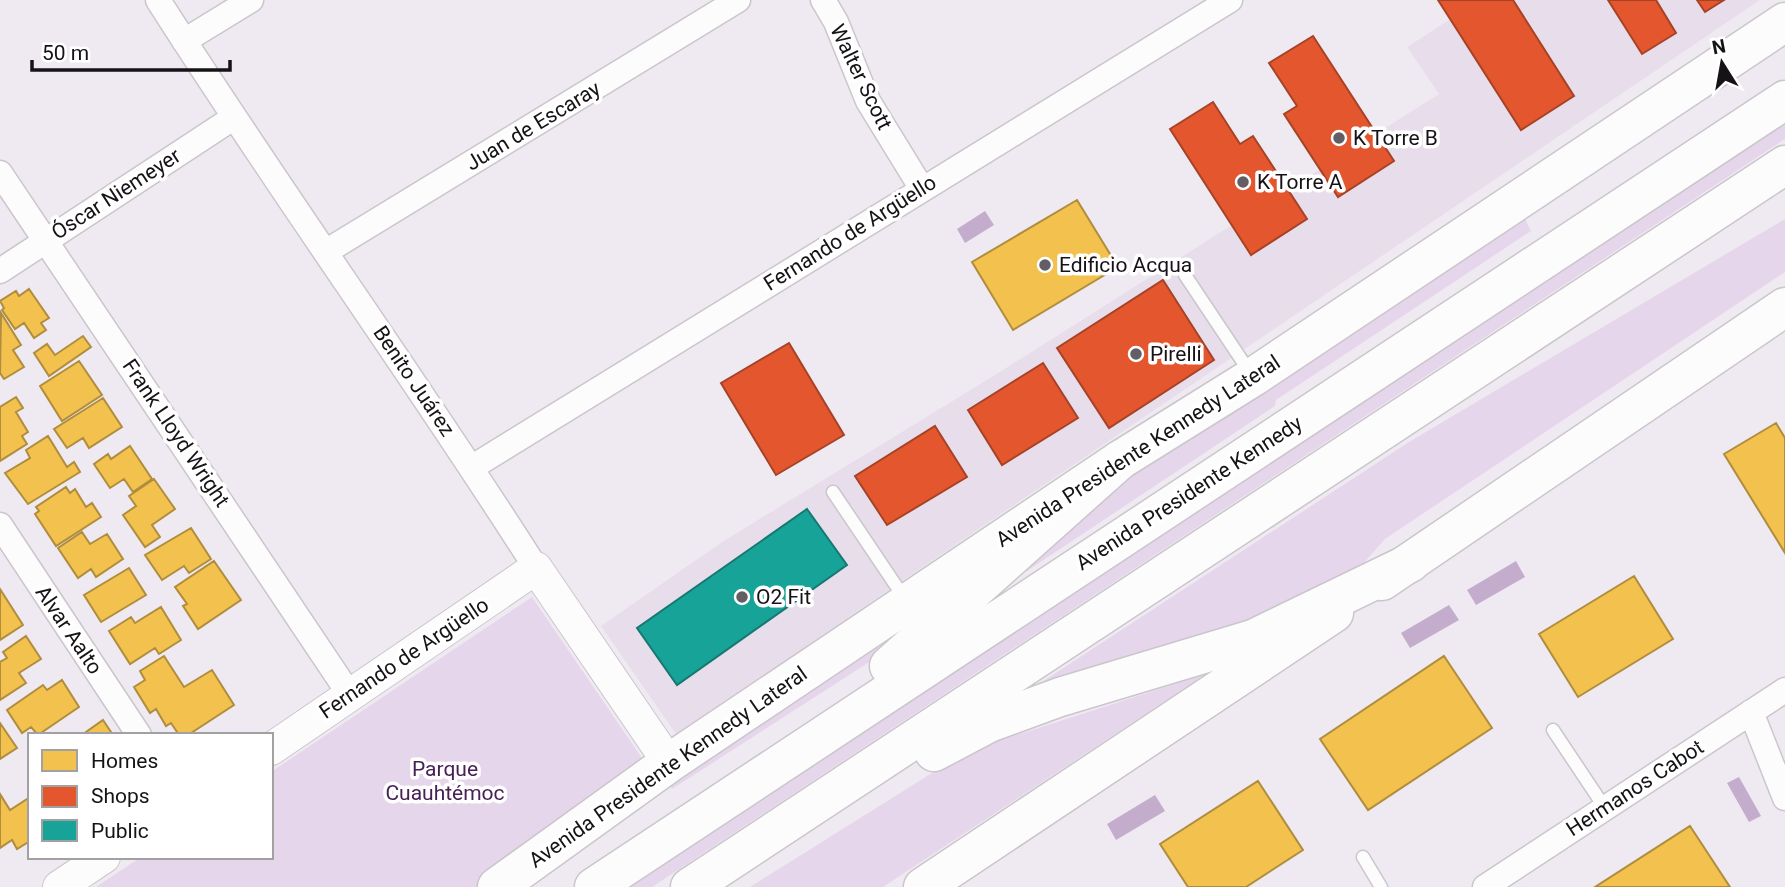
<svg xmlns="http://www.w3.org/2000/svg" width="1785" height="887" font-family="Roboto,sans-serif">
  <rect width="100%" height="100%" fill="#efeaf1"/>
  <path fill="#e8deeb" d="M1480,0h280l-1084,734 -75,-108 121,-84 273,-167 444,-281 -32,-47z"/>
  <path fill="#e5d6eb" d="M1785,124v15l-1133,748h-24z
    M1525,219l6,12 -255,169 -1,6 -248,165 -6,1 89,-82z
    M1785,219v53l-400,267 -23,26 -93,53 -256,83 396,-259z
    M969,587l-81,63 -216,139 -6,-9z
    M532,597l116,170 -172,120h-380l45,-30h130v-85z
    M1206,674l-323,213h-133l190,-119 55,-26z"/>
  <path fill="#c4accd" d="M985,211l9,14 -29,18 -8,-14z
    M1516,561l9,16 -49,28 -9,-15z
    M1449,605l10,15 -49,28 -9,-15z
    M1739,777l22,39 -12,6 -22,-39z
    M1155,795l10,16 -49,29 -9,-16z"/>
  <path fill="#f2c14e" stroke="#b08d3e" stroke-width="2" d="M1077,200l41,67 -105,63 -41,-68z
    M29,289l20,29 -8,5 5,7 -12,8 -10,-15 -9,6 -13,-19 2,-2 -4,-7 16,-10 3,5z
    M1,313l20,32 -8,5 11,17 -20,12 -4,-6z
    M83,336l8,11 -42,29 -15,-23 13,-9 8,11z
    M79,361l23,34 -40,26 -22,-35z
    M16,397l7,11 -7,4 12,20 -6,4 5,8 -27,17v-54z
    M103,398l19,29 -33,21 -6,-10 -16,10 -13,-19z
    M1776,423l9,15v115l-61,-99z
    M48,436l19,31 7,-5 6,10 -52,32 -23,-31 25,-15 -4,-8z
    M130,446l22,33 -19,13 -9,-13 -14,9 -16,-24 14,-10 3,5z
    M154,479l21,30 -23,16 8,12 -15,10 -22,-32 13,-9 -7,-10z
    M66,487l4,6 5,-4 11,18 6,-4 9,14 -45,29 -21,-32 4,-3 -3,-4z
    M191,528l20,31 -22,14 -5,-7 -22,14 -17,-25z
    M82,532l8,12 17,-10 16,25 -27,18 -5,-8 -13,9 -20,-30z
    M214,561l27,39 -43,29 -15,-23 4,-2 -12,-17z
    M129,568l17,27 -45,27 -17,-27z
    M1634,576l39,63 -95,58 -39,-63z
    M0,589l23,36 -23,15z
    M161,607l20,33 -22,14 -4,-6 -25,16 -21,-33 22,-14 4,6z
    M26,636l15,23 -22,14 7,10 -26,17v-38l7,-4 -4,-6z
    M164,656l20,31 28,-17 22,35 -46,30h-9l-8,-12 -5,3 -10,-17 -6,4 -16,-26 11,-7 -5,-9z
    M1444,656l48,72 -124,82 -48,-71z
    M62,680l17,27 -41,28 -7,-8 -9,6 -15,-23 36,-25 4,5z
    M103,720l10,15h-25l-2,-3z
    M0,723l17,25 -17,11z
    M1258,781l45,69 -57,37h-58l-28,-43z
    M0,794l10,16 20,-13v44l-13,8 -5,-9 -12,8z
    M1690,826l40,61h-135z"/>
  <path fill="#e4572e" stroke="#a64327" stroke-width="2" d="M1438,0h75l61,96 -53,34z
    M1608,0h48l20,33 -34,21z
    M1697,0h27l-19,12z
    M1313,36l81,125 -56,36 -54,-83 13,-8 -28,-43z
    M1213,102l27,42 13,-8 54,83 -56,36 -81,-126z
    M1163,280l51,80 -105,68 -52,-80z
    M789,343l55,92 -68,40 -55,-92z
    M1043,363l35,55 -76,47 -34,-55z
    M935,426l32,51 -80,48 -32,-49z"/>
  <path fill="#17a398" stroke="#177871" stroke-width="2" d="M807,509l40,56 -170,120 -40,-57z"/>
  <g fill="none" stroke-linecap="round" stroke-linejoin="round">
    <g stroke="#cac6cb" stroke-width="15">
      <path id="service" d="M1185,275l66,99
        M833,492l72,107
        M1553,730l52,78
        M1363,857l18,30"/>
    </g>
    <g stroke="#cac6cb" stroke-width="27">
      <path id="minor" d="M158,0c122,192 256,376 378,568
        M823,0l13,22 32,79 54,88
        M184,41l67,-41
        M0,173l350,522
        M327,251l411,-251
        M0,271l233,-153
        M471,468l759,-468
        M0,525l139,210
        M1751,712l34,86
        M1485,887l300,-197"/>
    </g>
    <g stroke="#cac6cb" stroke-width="34">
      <path id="tertiary" d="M271,749l265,-181 133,195
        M59,887l45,-30"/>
    </g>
    <g stroke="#cac6cb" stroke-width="41">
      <path id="primary" d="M1382,581l403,-274
        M497,887l172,-124 451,-303 133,-83 532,-355
        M923,887l411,-274"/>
    </g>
    <g stroke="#cac6cb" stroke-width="41">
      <path id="motorway" d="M889,666l231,-206
        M934,752l55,-29 71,-26 193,-58 157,-76
        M594,887l1191,-787
        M690,887l1095,-722"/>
    </g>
    <use href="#service" stroke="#fdfcfd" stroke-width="12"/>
    <use href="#minor" stroke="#fdfcfd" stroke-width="24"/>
    <use href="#tertiary" stroke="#fdfcfd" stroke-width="32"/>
    <use href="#primary" stroke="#fdfcfd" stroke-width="38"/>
    <use href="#motorway" stroke="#fdfcfd" stroke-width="38"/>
  </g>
  <g fill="#625e63" stroke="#fff" stroke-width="2.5">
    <circle cx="1339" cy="138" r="7"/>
    <circle cx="1243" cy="182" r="7"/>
    <circle cx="1045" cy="265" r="7"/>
    <circle cx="1136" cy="354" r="7"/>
    <circle cx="742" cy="597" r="7"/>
  </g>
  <g text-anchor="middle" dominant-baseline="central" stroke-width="7" stroke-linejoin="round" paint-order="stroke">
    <g font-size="21" fill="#161317" stroke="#fff">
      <text transform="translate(861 77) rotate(64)">Walter Scott</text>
      <text transform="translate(533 126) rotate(-31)">Juan de Escaray</text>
      <text transform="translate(116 194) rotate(-33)">Óscar Niemeyer</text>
      <text transform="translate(850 233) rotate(-32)">Fernando de Argüello</text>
      <text transform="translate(414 381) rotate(56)">Benito Juárez</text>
      <text transform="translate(176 433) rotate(56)">Frank Lloyd Wright</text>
      <text transform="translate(1138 451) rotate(-33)">Avenida Presidente Kennedy Lateral</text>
      <text transform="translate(1189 493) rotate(-33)">Avenida Presidente Kennedy</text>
      <text transform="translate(69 630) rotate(56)">Alvar Aalto</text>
      <text transform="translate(404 658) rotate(-34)">Fernando de Argüello</text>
      <text transform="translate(668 767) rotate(-35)">Avenida Presidente Kennedy Lateral</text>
      <text transform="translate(1635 788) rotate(-33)">Hermanos Cabot</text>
    </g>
    <g font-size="21" fill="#161317" stroke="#fff" text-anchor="start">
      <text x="1353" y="138">K Torre B</text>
      <text x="1257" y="182">K Torre A</text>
      <text x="1059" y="265">Edificio Acqua</text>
      <text x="1150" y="354">Pirelli</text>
      <text x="756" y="597">O2 Fit</text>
    </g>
    <g font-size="21" fill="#482056" stroke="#fff">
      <text x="445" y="769">Parque<tspan x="445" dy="24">Cuauhtémoc</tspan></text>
    </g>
  </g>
  <rect x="28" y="733" width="245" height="126" fill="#ffffff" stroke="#a2a1a2" stroke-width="2"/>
  <rect x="42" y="750" width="35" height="21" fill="#f2c14e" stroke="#a2a1a2" stroke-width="2"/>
  <text x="91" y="768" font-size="21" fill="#161317">Homes</text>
  <rect x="42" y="786" width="35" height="21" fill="#e4572e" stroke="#a2a1a2" stroke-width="2"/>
  <text x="91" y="803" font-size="21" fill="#161317">Shops</text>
  <rect x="42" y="820" width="35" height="21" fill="#17a398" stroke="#a2a1a2" stroke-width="2"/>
  <text x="91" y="838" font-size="21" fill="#161317">Public</text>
  <g transform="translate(1722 63) rotate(349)" stroke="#ffffff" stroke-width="5" paint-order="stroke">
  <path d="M0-5L12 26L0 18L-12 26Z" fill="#161317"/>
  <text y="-10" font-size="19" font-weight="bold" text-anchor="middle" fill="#161317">N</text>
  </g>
  <path d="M32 60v10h198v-10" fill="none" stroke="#161317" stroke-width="3.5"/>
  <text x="42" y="60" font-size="21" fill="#161317" stroke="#ffffff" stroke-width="5" paint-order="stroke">50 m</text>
</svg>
